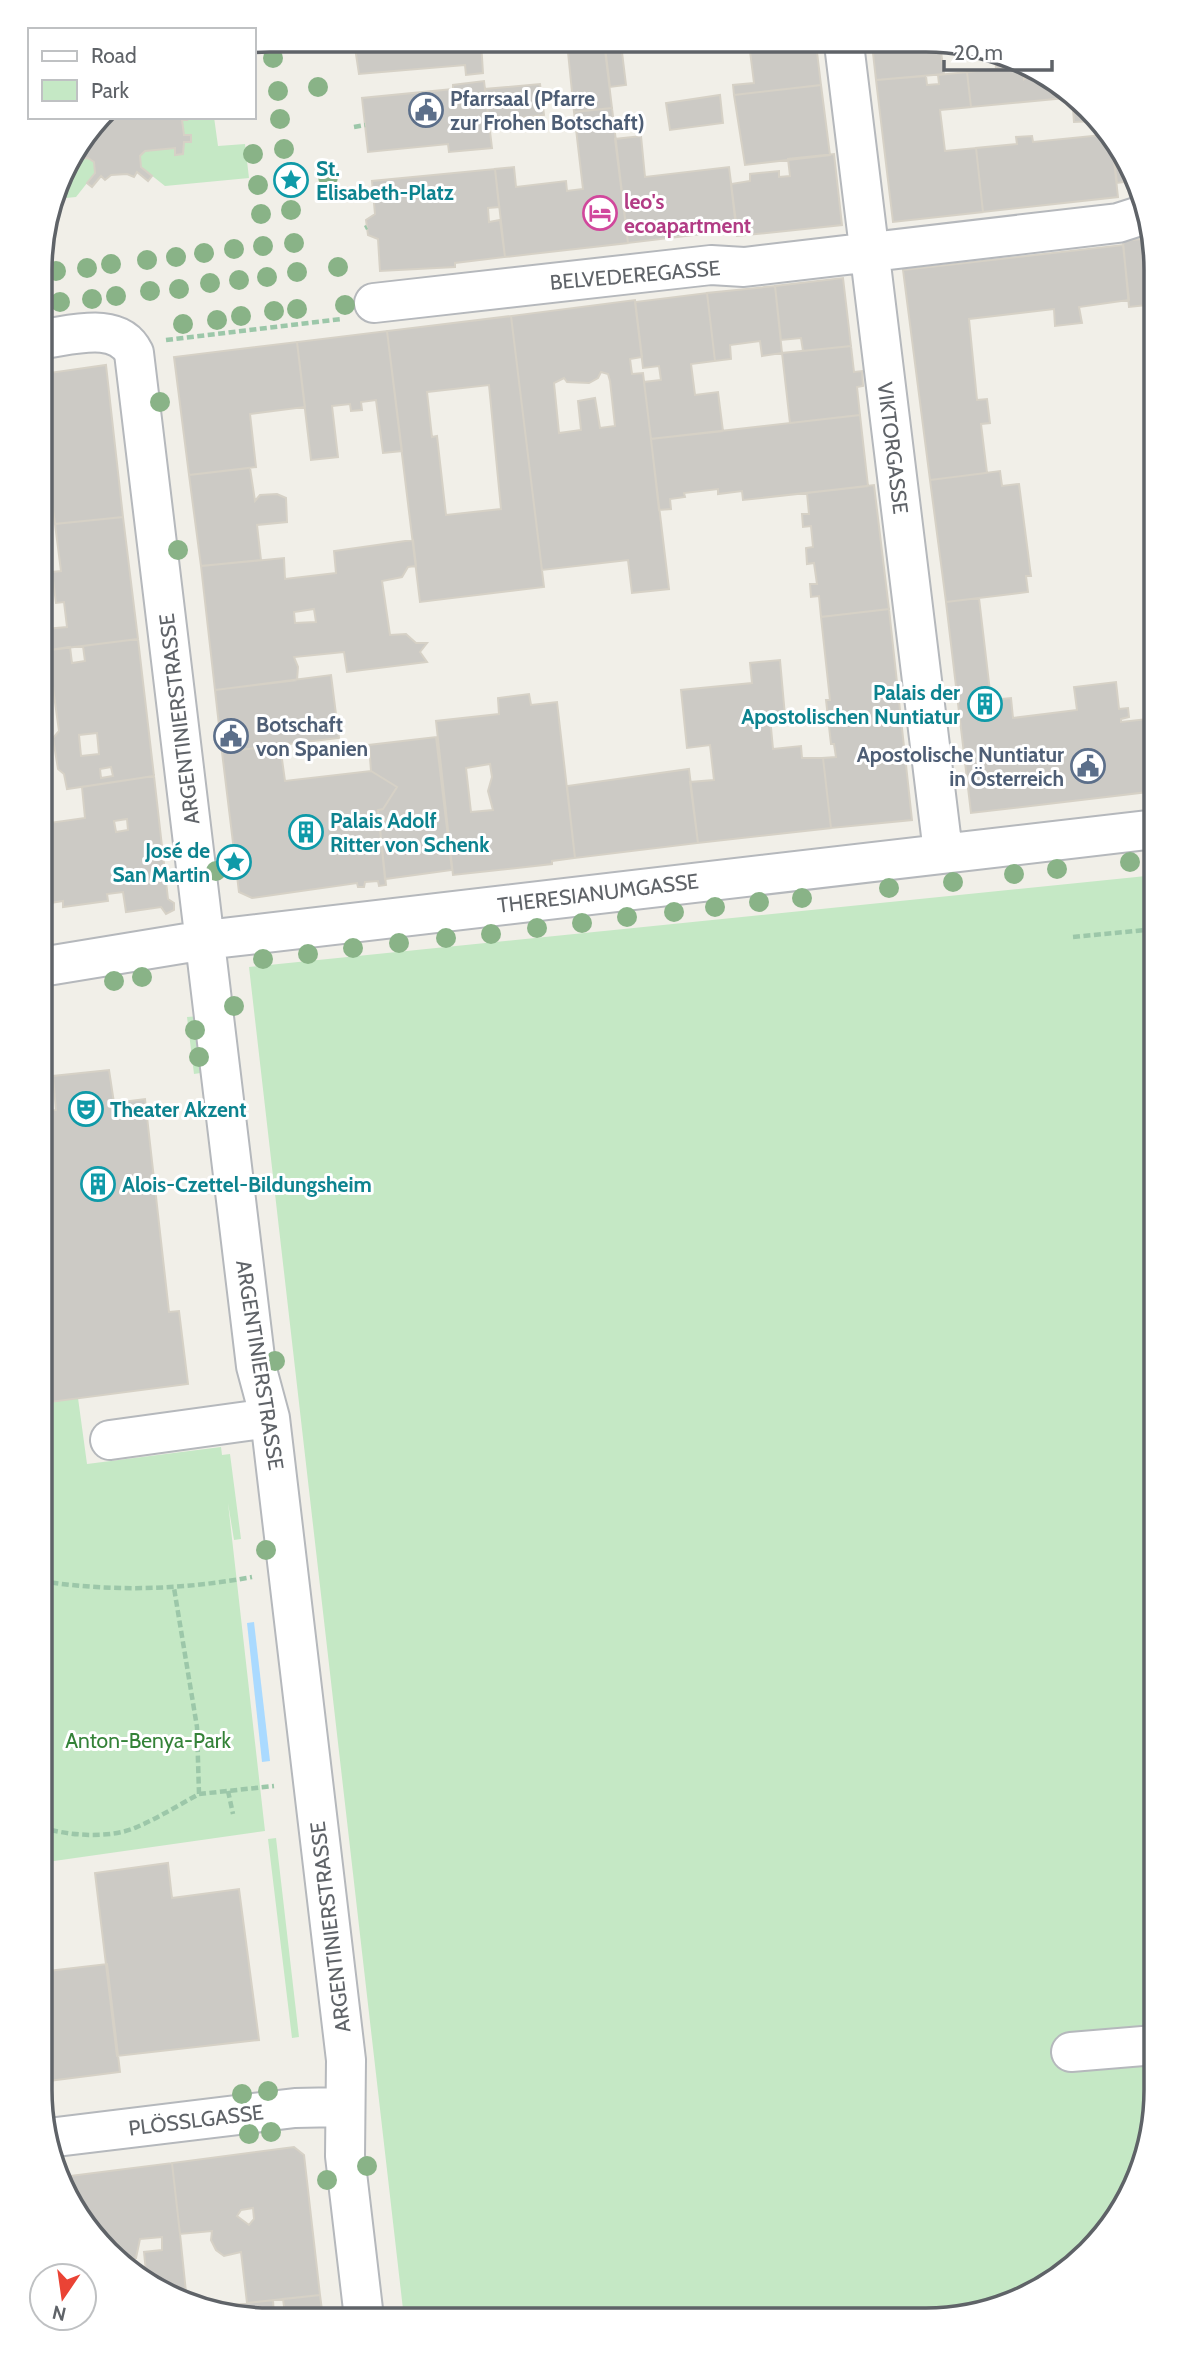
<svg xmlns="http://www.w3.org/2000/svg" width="1196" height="2360" font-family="Cabin,sans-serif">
  <rect width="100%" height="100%" fill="#f1efe8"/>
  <path fill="#c5e8c5" d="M186,117h28l4,29 27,-2 4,34 -84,8 -24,-19 -1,-11 5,-5 30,-3v7l7,-1 2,-12h7v-7h-7l-2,-15z
    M88,158l6,4 1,11 -19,24 -21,2 9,-31 6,-8z
    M1156,875l-1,1230 -17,72 -30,53 -54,51 -55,27 -74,12 -521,-2 -155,-1351z
    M200,1016l7,56 -13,2 -7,-57z
    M41,1333l9,69 28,-4 9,66 134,-17 1,8 8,-1 11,85 -7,1 -6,-37 37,328 -225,32z
    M276,1838l23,199 -7,1 -24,-199z"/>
  <path fill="#aadaff" d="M254,1622l16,139 -8,1 -15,-139z"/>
  <path fill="#cccac5" stroke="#d6d1c6" stroke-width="2" fill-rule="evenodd" d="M354,41l127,1 2,31 -17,2 -1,-10 -106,9z
    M567,42h37l8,66 -38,4z
    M749,43l67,1 5,41 -87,10 -1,-10 21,-2z
    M621,44l5,41 -16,2 -5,-40z
    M872,44h68l4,30 -68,6z
    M995,57l21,10 -20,2z
    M1016,67l8,4v8l7,-5 45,23 -105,10 -4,-35z
    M967,72l4,35 -31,3 5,41 31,-3 7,64 -90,10 -17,-142 50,-4 1,9 12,-1 -1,-9z
    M484,81l8,67 -43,4 -1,-8 -80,8 -6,-54 91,-9v-4z
    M540,84l4,31 -55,7 -4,-33z
    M821,85l9,70 -85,10 -11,-70z
    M720,95l3,28 -53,7 -4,-27z
    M612,108l16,135 -123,14 -10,-88 19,-2 2,20 50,-6 1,10 16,-2 -9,-77z
    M1084,108l9,13 -19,1 -1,-13z
    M103,117h83l1,3h-5l2,15h7v7h-7l-1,12 -8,1v-7l-30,3 -5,5 1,11 11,9 -4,5 -11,-9 -3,5 -7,-3 -16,1 -6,5 -4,-4 -9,11 -5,-4 8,-10 -1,-11 -6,-4 -18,2z
    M1102,135l11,17 5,45 -135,15 -7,-64 41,-4 -1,-7 16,-1 1,6z
    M641,136l4,41 84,-10 8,63 -109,13 -13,-104z
    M1113,152l20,29 -16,2z
    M834,154l8,71 -105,11 -6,-52 19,-3v-7l29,-3v6l11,-1 -2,-17z
    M495,169l4,38 -11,1 1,14 11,-2 5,37 -50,6v4l-75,4 -2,-32 -10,-4 -2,-15 9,-6 -3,-33z
    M1150,238l6,33v33l-27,3 -6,-66z
    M1123,245l6,55 -50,7 3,16 -27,3 -1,-17 -85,10 8,81 10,-1 3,24 -9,1 6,49 -57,7 -27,-210z
    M843,278l8,68 -48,5 -2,-13 -20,2 -6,-54z
    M775,286l7,67 -20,3 -2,-15 -30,4 1,14 -16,2 -8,-68z
    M707,293l8,68 -24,3 4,31 23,-3 5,39 -72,8 -7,-57 17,-2 -2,-14 -16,2 -8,-66z
    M635,300l7,57 -12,2 2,15 11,-1 26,216 -37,4 -4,-33 -86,10 -31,-254zM601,372l7,2 2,7 5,45 -15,2 -5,-30 -17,3 3,29 -22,3 -5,-50 10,-5 3,4 22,1 9,-5z
    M511,316l33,271 -124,15 -33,-271zM489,385l12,124 -55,6 -9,-79 -5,1 -5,-45z
    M387,331l15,120 -19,2 -7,-53 -15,2 1,8 -11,1 -1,-7 -18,2 6,51 -27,3 -14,-118z
    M297,342l8,65 -55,7 6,53 -67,8 -15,-118z
    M851,346l3,26 8,-1 1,15 -6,1 3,28 -70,8 -8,-70z
    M106,365l17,152 -68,7 -5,-37 -8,1v-32l5,-1 -5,-9v-72z
    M860,415l8,71 -125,14 -1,-9 -24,3v-5l-34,4 1,4 -15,2 1,10 -12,1 -8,-71z
    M1156,452v67l-8,-66z
    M250,468l5,33 5,-6 17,-1 9,4 1,24 -30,3 4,35 -60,6 -12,-91z
    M1000,471l2,15 17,-2 12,92h-5l2,16 -82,10 -16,-122z
    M874,485l15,124 -68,8 -2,-21 -8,1 -1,-13h7l-3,-21 -7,1 -1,-16 7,-1 -2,-21 -8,1 -1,-13h7l-2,-21z
    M123,517l15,122 -96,12v-40l3,18 22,-2 -3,-25 -8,1 -4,-31 9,-1 -6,-47z
    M413,540l3,26 -8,1 -6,10 -20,4 8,54 16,-1 10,9h11l-7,9 7,10 -80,10 -3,-20 -50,5 4,10 -1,13 -82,10 -14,-124 83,-8 1,21 51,-6 -2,-22zM314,609l2,13 -21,1 -1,-11z
    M979,598l12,102 20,-2 2,20 64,-8 -3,-23 42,-5 3,27 9,-1 1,9 -8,2v3l35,-4v73l-185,22 -25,-211z
    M889,609l23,211 -81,8 -8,-70 13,-1 -2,-13h-3l-5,-44h4l-9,-83z
    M138,639l16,137 -87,13 -3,-15 -6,-5 -5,-31 6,-7 -6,-43 -8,-3 -3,-34 28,-4 2,16 13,-2 -2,-15zM97,733l2,21 -18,2 -2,-21zM111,767l2,9 -12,2 -1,-9z
    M780,660l5,56 -15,1 3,32 28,-3 1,12h21l8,70 -133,15 -8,-61 24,-2 -4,-35 -23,3 -6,-58 71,-7 -2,-20z
    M331,675l8,63 -117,14 -7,-62z
    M529,694l2,11 26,-3 18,156 -23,3v3l-99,11 -17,-154 63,-7 -1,-16zM490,764l2,13 -4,14 5,19 -22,2 -5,-44z
    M436,737l16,133 -67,9 -7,-69 5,-1 14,-22 -26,-16 -2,-26z
    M280,745l5,36 86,-10 26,16 -14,22 -5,1 8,75 -7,1 -1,-5 -13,1 -1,5h-6l-1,-4 -105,15 -13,-6 -17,-140z
    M689,769l9,74 -123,15 -8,-72z
    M154,776l14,123 6,4v7l-8,4 -5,-7 -35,5 -3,-20 -16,2 1,7 -45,6v-6l-19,3 4,21 -7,1 1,-102 43,-6 -3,-31zM127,819l1,11 -12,2 -2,-11z
    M109,1070l5,33 31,-4 24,213 10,-1 9,73 -138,18 -9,-69v-9l9,-1 -9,-67v-144l15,-2 -3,-34z
    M168,1863l4,35 67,-9 20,151 -142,16 -22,-183z
    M107,1964l13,108 -80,10v-110z
    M294,2147l10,8 16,140 -73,8 -6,-51 -17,4 -8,-6 -5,-10 1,-9 -32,3 -8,-71zM253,2208l1,11 -5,6 -12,-9 4,-6z
    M172,2163l8,71 7,68 -18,-6 -22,-14 -3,-30 18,-2v-13l-22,2 -4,19 -16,2 -58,-83z
    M320,2295l3,23h-83l-32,-10 65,-8 1,15 11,-1 -2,-15z"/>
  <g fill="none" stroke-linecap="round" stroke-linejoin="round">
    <g stroke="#b5b8bc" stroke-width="42">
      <path id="minor" d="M844,44l99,808
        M374,303l337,-38 33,2 374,-44 28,-9
        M42,339c28,-3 76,-19 92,14l122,1013 14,52 76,642 -1,96 19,162
        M41,967l164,-27 951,-111
        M110,1440l160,-22
        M1071,2052l84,-7
        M48,2138l247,-30 48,-1"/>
    </g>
    <path stroke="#9cc7a9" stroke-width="4.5" stroke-dasharray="7 3.5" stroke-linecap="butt" d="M354,127l11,-2
      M365,228l2,-1
      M166,340l176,-21
      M1073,937l83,-8
      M41,1581c69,11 141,9 211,-4
      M228,1791l5,23
      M199,1794l75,-8
      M41,1827c26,9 70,12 96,0 21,-9 42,-22 62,-33l-2,-67 -23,-139"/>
    <use href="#minor" stroke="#fff" stroke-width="38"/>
  </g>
  <g fill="#89b387">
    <circle cx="273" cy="58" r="10"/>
    <circle cx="318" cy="87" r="10"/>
    <circle cx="278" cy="91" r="10"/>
    <circle cx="280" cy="119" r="10"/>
    <circle cx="284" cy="149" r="10"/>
    <circle cx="253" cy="154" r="10"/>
    <circle cx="328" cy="177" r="10"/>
    <circle cx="258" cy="185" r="10"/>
    <circle cx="291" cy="210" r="10"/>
    <circle cx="261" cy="214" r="10"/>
    <circle cx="294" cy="243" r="10"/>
    <circle cx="263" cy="246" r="10"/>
    <circle cx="234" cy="249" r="10"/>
    <circle cx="204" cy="253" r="10"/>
    <circle cx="176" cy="257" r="10"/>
    <circle cx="147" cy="260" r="10"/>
    <circle cx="111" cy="264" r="10"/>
    <circle cx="338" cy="267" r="10"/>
    <circle cx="87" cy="268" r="10"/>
    <circle cx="56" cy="271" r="10"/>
    <circle cx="297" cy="272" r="10"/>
    <circle cx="267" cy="277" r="10"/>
    <circle cx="239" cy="280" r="10"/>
    <circle cx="210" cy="283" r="10"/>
    <circle cx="179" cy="289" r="10"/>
    <circle cx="150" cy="291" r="10"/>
    <circle cx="116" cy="296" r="10"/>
    <circle cx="92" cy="299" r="10"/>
    <circle cx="60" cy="302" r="10"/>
    <circle cx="345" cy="305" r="10"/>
    <circle cx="297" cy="309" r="10"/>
    <circle cx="274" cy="311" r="10"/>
    <circle cx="241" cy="316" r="10"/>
    <circle cx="217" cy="320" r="10"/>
    <circle cx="183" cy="324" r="10"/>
    <circle cx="160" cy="402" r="10"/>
    <circle cx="178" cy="550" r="10"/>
    <circle cx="1130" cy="862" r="10"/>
    <circle cx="1057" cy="869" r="10"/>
    <circle cx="216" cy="871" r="10"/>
    <circle cx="1014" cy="874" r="10"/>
    <circle cx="953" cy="882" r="10"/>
    <circle cx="889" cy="888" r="10"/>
    <circle cx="802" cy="898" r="10"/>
    <circle cx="759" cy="902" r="10"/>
    <circle cx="715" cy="907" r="10"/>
    <circle cx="674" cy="912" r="10"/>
    <circle cx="627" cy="917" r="10"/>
    <circle cx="582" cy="923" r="10"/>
    <circle cx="537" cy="928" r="10"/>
    <circle cx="491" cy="934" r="10"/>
    <circle cx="446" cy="938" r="10"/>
    <circle cx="399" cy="943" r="10"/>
    <circle cx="353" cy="948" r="10"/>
    <circle cx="308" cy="954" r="10"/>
    <circle cx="263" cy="959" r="10"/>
    <circle cx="142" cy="977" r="10"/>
    <circle cx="114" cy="981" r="10"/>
    <circle cx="234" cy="1006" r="10"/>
    <circle cx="195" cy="1030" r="10"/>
    <circle cx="199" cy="1057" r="10"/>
    <circle cx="275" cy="1361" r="10"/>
    <circle cx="266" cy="1550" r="10"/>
    <circle cx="268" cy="2091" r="10"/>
    <circle cx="242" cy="2094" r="10"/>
    <circle cx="271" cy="2132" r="10"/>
    <circle cx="249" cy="2134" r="10"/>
    <circle cx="367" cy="2166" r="10"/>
    <circle cx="327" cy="2180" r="10"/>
  </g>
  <defs>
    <g id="civic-ring" transform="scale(1.75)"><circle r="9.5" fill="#fff" stroke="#5c6f8a" stroke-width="1.5"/><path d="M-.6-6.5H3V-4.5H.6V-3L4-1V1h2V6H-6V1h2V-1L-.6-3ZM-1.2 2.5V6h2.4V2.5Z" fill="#5c6f8a"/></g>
    <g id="sight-ring" transform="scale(1.75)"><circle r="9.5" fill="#fff" stroke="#0f9aa8" stroke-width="1.5"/><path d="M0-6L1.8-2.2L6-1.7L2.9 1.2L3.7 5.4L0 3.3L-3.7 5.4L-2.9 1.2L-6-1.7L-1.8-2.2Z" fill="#0f9aa8"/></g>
    <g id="hotel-ring" transform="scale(1.75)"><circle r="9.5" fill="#fff" stroke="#d1479c" stroke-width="1.5"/><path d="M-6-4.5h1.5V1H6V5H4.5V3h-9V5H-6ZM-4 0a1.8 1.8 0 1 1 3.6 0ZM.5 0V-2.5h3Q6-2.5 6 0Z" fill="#d1479c"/></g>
    <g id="building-ring" transform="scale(1.75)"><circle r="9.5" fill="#fff" stroke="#0f9aa8" stroke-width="1.5"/><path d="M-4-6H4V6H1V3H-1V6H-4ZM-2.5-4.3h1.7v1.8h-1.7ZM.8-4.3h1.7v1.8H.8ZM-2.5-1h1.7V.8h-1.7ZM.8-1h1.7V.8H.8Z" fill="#0f9aa8"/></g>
    <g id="theatre-ring" transform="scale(1.75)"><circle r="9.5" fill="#fff" stroke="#0f9aa8" stroke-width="1.5"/><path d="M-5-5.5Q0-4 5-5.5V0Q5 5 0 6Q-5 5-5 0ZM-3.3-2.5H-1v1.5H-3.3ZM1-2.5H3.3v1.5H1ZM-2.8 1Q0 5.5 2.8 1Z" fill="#0f9aa8"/></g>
  </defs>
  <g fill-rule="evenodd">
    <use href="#civic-ring" x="426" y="110"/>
    <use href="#sight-ring" x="291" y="180"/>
    <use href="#hotel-ring" x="600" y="213"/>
    <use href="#building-ring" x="985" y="704"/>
    <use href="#civic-ring" x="231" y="736"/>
    <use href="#civic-ring" x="1088" y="766"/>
    <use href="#building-ring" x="306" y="832"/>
    <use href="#sight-ring" x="234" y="862"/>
    <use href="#theatre-ring" x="86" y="1109"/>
    <use href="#building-ring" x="98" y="1184"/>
  </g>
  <g text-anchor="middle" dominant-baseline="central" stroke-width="6" stroke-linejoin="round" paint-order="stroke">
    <g font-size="21" font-weight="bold" fill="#4e5e75" stroke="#fff" text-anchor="start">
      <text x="450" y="98">Pfarrsaal (Pfarre<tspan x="450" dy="24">zur Frohen Botschaft)</tspan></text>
      <text x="256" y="724">Botschaft<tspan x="256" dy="24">von Spanien</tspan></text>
      <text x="1064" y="754" text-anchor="end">Apostolische Nuntiatur<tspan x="1064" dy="24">in Österreich</tspan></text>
    </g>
    <g font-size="21" font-weight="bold" fill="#0d838f" stroke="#fff" text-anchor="start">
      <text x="316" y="168">St.<tspan x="316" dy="24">Elisabeth-Platz</tspan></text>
      <text x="960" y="692" text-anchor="end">Palais der<tspan x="960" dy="24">Apostolischen Nuntiatur</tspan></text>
      <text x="330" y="820">Palais Adolf<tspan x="330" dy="24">Ritter von Schenk</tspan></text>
      <text x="210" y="850" text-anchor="end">José de<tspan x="210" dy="24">San Martin</tspan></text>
      <text x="110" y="1109">Theater Akzent</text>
      <text x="122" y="1184">Alois-Czettel-Bildungsheim</text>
    </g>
    <g font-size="21" font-weight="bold" fill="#b23c85" stroke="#fff" text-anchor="start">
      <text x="624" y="201">leo's<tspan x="624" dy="24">ecoapartment</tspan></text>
    </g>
    <g font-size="21" fill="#5f6368" stroke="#fff">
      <text transform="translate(635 275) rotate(-5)">BELVEDEREGASSE</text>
      <text transform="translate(893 448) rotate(83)">VIKTORGASSE</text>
      <text transform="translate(179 719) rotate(-97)">ARGENTINIERSTRASSE</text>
      <text transform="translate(598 893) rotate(-7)">THERESIANUMGASSE</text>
      <text transform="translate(260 1365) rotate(81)">ARGENTINIERSTRASSE</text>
      <text transform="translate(330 1927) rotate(-97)">ARGENTINIERSTRASSE</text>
      <text transform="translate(196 2120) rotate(-7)">PLÖSSLGASSE</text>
    </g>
    <g font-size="21" fill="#348238" stroke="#fff">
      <text x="148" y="1740">Anton-Benya-Park</text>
    </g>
  </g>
  <path d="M0 0H1196V2360H0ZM270 52H926A218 218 0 0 1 1144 270V2090A218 218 0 0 1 926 2308H270A218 218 0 0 1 52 2090V270A218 218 0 0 1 270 52Z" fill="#fff" fill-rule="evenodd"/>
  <path fill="none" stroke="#5f6368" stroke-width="3.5" d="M270 52H926A218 218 0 0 1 1144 270V2090A218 218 0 0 1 926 2308H270A218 218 0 0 1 52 2090V270A218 218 0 0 1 270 52Z"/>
  <rect x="28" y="28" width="228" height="91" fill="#ffffff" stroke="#bfc1c3" stroke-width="2"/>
  <rect x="42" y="51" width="35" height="10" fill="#ffffff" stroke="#bfc1c3" stroke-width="2"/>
  <text x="91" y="63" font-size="21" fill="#5f6368">Road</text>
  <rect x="42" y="80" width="35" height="21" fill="#c5e8c5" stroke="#bfc1c3" stroke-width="2"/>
  <text x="91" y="98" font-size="21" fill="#5f6368">Park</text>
  <g transform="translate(63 2297) rotate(193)"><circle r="33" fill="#ffffff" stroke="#bfc1c3" stroke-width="2"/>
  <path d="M0-5L12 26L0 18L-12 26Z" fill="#ea4335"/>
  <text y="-10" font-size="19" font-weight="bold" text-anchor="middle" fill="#5f6368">N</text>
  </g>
  <path d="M944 60v10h108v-10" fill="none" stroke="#5f6368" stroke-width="3.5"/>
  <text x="954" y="60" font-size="21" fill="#5f6368" stroke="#ffffff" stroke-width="5" paint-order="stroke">20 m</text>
</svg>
